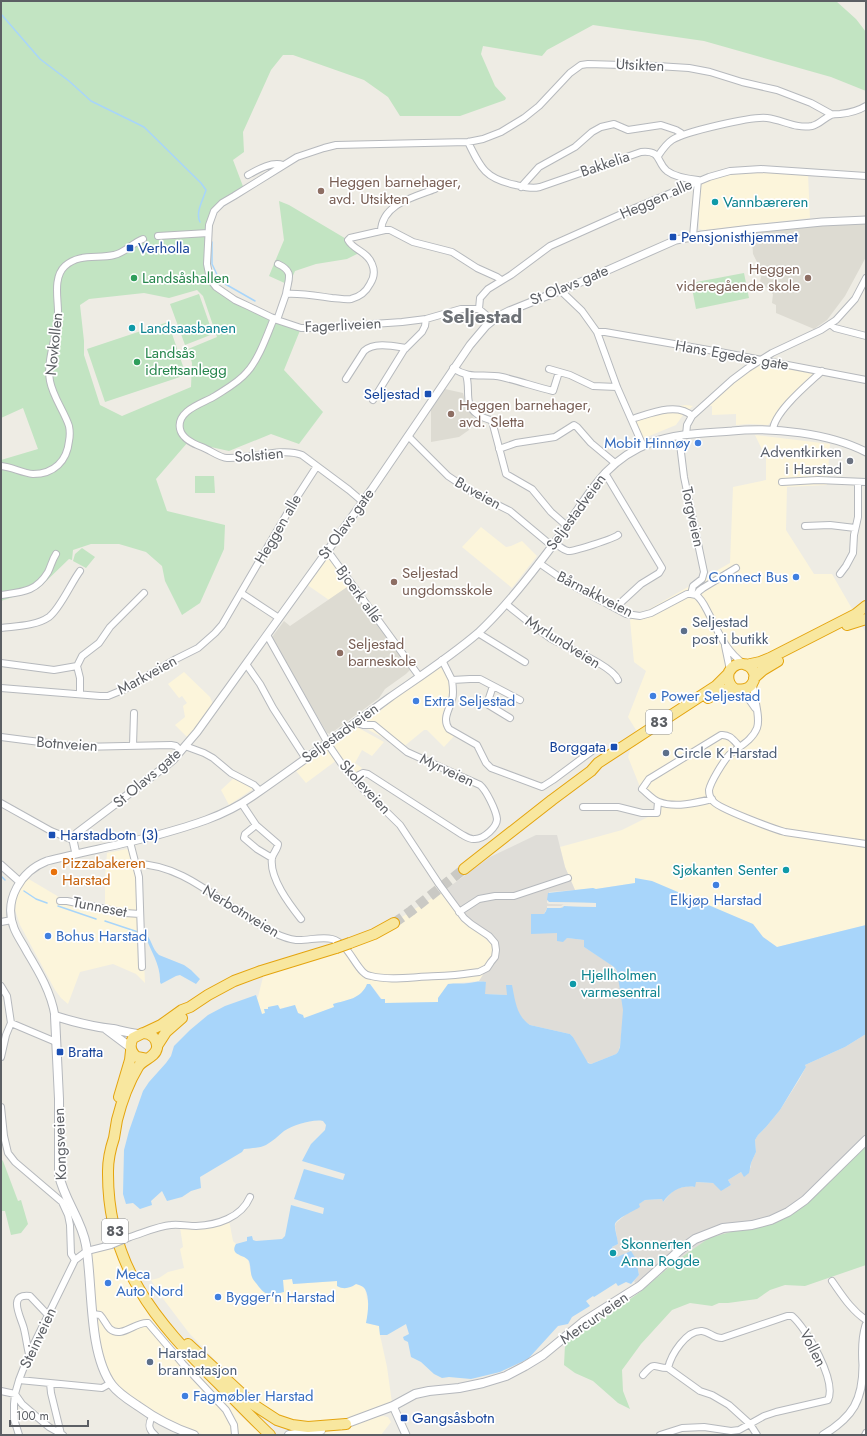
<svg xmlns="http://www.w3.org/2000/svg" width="867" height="1436" font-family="Jost,sans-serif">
  <rect width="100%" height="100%" fill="#eeece4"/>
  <path fill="#fcf5db" d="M757,172l51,2 2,44 -107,12 -4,-1v-38l3,-8 2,-2 25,-7z
    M762,363l50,9 3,2 -47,51 -19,-1 -13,1v-11l-24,1v-9l-4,-1 23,-21z
    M686,405l7,1 -10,9 -7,10 -34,14 -9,-22 32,-9z
    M755,435l75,9 -3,41 -40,2 -1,43 28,44h18l34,59v292l-89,22 -14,-10 -10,-13 -118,-45 1,4 -41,6 -2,-1 -18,2 -10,-23 -5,-20 62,-17 34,-17 5,-13 -21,-13 -12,-30 8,-27 -8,-13 18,-46 -12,-9 -4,-42 100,-57 3,-76 33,-7v-22z
    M481,527l25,20 5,-1 11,-5 15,15 -25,32 -50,-41z
    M326,557l5,2 19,26 -21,15 -23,-16z
    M440,666l4,4 4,9 2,10 -8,27 1,9 2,3 11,6 -12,13 -17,-17h-3l-22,18 -37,-20 -4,-5 17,-10 17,-16z
    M184,672l26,25 3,7 -19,26 -7,7 -12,-12 10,-8 -2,-11 4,-3 -5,-7 -3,2 -11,-14z
    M357,727l27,15 -12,14 -10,-6 -7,13 7,5 -6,6 -3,-1 -19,-27v-2z
    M323,749l6,1 8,10 -31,23 -10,-12 24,-17z
    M235,777l18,8v4l-24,16 -8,-15z
    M127,849l4,5 4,16 8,69 2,44 -9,-9 -23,-10 -33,8 -12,32 -7,-6 -6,-8 -35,-65 -5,-15 1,-12 6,-14 5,-6 32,19 46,10v-30l2,-24z
    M445,890l16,23 31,32 1,14 -14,22 -30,3 -11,14v4l-53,1 -15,-19 -13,13 -23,7v3l-30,12 -6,-6 -3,-8 -16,4h-11l-2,4 -4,1 -5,-16 1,-1 6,-24 130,-51z
    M229,1220l4,21 3,3 -1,2 5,10 5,1 3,3 4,17 32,15 -1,-12 9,-1 1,5 44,-3 15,6 4,-3 6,2 3,3 3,14v12l-2,8 13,3 1,9 7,32 5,36 -45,17 -57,11 -76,-72 -25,-26 -28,-37 -10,-16 8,-2 9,-6 16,-4 -4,-19 3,-2 -3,-20z
    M114,1246l11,28 24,42 44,51 48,49 21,19h-56l-19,-5 -10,-3 -35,-24 -12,-6 -12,-10 -11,-16 -9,-31 -7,-86z
    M383,1416l5,1 3,5 -10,13h-73l37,-7 30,-11z"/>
  <path fill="#dfddd8" d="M536,835h21l8,32 10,23 -26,2v10l48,1 -1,4 -32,-1 -2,2h-15l-3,6h-13v19h26v8l10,-3 17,2v7l26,17 7,7 7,39 -4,36 -2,6 -2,2 -25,10 -5,-3 -13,-24 -3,-3 -40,-9 -6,-4 -6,-9 -2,-6 -9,-11 -23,-1 2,-12 -7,-1 14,-22 -1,-14 -31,-32 -16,-23 45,-33z
    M866,1034v111l-55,54 -32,22 -41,9 -63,32 -35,30 -6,-11 5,-6 -3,-16 -5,-7 -14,5 -5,-10 6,-3 -3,-18 1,-3 22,-19 7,-4 17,-1 1,3 12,-13 13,-3 7,1v-5l18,1 11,6 7,-4 -3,-5 13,-8 3,4 7,-9v-4l5,-11 -1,-12 3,-5 8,-8 14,-17 19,-30 7,-13 -1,-2 40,-18z"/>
  <path fill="#dddbd2" d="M866,223v34l-21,39 -18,24 -13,9 -38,-16v-8l-4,-2 1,-9 -13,-13 3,-12 -5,-5 -5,-10 -1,-14 2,-8 58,-6z
    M445,389l18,4 3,11 10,18 -7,8 -10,7 -28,5v-33z
    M350,585l59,82 1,3 -4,4 -21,15 -6,9 -49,36 -3,-1 -54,-93 -1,-3 12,-16 6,5z"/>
  <path fill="#c2e4c2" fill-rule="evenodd" d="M1,1h835l20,18 10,13v59l-35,-14 -127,-36 -111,-16 -46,25 -5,6 -59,-10 -2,8 14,32 11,12 -1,2 -45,16h-60l-12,-19 -24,-17 -71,-25h-10l-12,15 -28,62 1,20 -11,8 11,29 -32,23 -6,45 5,23 26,20 4,-1 1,3 59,26 -17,42 39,42 -24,32 -28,-10 -42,17 -41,-9 -32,37 11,32 58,14 -1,24 -24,54 -18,12 -17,-34 -3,-15 -16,-14 -27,-8h-28l-18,6 -1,10 -3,-1 -30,29 -38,13v-141l37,-11 -15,-41 -22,10zM197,290l6,6 14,41 -29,12 4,14 -1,24 -69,29 -22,-11 -16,-50v-14l-4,-36 9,-6 55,-6 25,5z
    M279,201l10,4 59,35 13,12 -14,7 -31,5 -21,7 -6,14 -20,-9 15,-36z
    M744,273l5,25 -53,11 -5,-26z
    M199,294l14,40 -28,11 -15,-41z
    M168,322l18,53 -81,27 -18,-53z
    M195,476h19l1,17h-20z
    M82,548l13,9 -9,11 -13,-7 2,-7z
    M866,1145v120l-61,21 -20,-1 -15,5 -13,9 -29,4h-9l-7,3 -22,-3 -18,7 -31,34 -19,26 1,21 7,18 -12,-6 -25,-22 -18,-8 -11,-8 1,-20 3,-7 11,-10 27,-12 34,-24 35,-30 34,-24 29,-8 41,-9 32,-22z
    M1,1159l2,2 15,40 3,-1 7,24 -7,9 -10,2 -6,-24h-4z"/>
  <path fill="#a8d5fa" d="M635,878l17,3 101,43 10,13 14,10 89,-22v109l-21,13 -40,18 1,2 -26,43 -14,17 -8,8 -3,5 1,12 -5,11 -2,10 -5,4 -3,-5 -13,8 3,5 -10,6 -8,-8 -17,-1 -1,5c-14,-2 -24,4 -32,15l-1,-3 -17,1 -6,4 1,3c-6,4 -23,11 -25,17 -1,3 3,16 3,20l-6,3 5,10 14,-6 5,8 3,16 -8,9 -5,-2 -8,4 -2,-3 -22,14 -1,-1 -7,5 4,5 -18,11 -4,7 -10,2 -30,33 -28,13 -29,7 -22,-2 -7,1 -8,-4 -13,-12 -10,-5 -3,-15 -4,-2 -1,-3 6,-3 -3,-10 -19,11h-7l-1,-9 -13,-3c2,-10 4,-25 -1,-34 -2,-3 -6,-4 -9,-5 -6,4 -12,6 -19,2v-5l-44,3 -1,-5 -9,1 1,12c-13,3 -16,6 -25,-5 -2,-3 -6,-7 -7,-10 -2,-5 -1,-11 -3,-16 -4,-7 -20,-5 -13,-17l11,-3v-4l5,-1 1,4 3,1 26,-2 3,-3 6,-31 32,9 1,-6 -30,-9 10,-30 39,11 2,-6 -43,-13 9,-17 14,-14 1,-5 -3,-4c-11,-2 -29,4 -39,10 -6,5 -11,10 -18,14 -5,3 -15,3 -22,4l-2,3 -42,25 1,11 -10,3 -9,6 -15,4 -5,-10 -11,10 1,4 -12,4 -7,-6 -7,1 -3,-10 1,-44 5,-19 14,-40 6,-9 17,-19 5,-7 3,-10 16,-16 18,-15 17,-9 31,-11 6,19 3,-1 -1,-4h4v-2l10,-2 2,4 15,-4 3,8 5,2 1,3 30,-11 -1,-3c14,-4 28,-5 34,-20h3l11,15h4v4l53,-1v-4l10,-14c7,-1 14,0 21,-1 6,-1 11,-2 17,-1l-1,12 22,1 -1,-10h6c3,14 4,31 18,40l40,9 3,3 15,26 3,1 25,-10 2,-2 2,-5 3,-37 -6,-39 -3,-4 -30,-20v-7l-17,-2 -4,4 -6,-1v-8l-26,1v-20h13l2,-3 1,-3h15l2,-2 32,1v-4l-47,-1 -2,-2 1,-7 45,-5 3,1 39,-6z
    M146,934c6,6 6,15 13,21l25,10 7,5 9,9 -4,5 -16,-9 -4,1 -15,8 -1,-2c1,-16 -9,-31 -15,-46z"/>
  <path fill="#eeece4" d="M547,900l2,2 47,1v4l-32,-1 -4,2h-13v-2h14l3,-2 31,1 -46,-1 -2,-1z"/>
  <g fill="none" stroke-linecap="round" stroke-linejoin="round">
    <path stroke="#a8d5fa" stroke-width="1.5" d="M1,14l39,45 29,22 22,20 53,26 57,56 5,7c-3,10 -11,23 -6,32
      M212,242v22l8,17 35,20
      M1,876l4,4
      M24,891l12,8 11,4
      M58,906l38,13
      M105,921l33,11"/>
    <path stroke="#cac9c4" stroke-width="10" stroke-dasharray="10 5" stroke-linecap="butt" d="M394,923l17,-12 53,-42"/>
    <g stroke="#b6b9bd" stroke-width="8">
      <path id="minor" d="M468,142c13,27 18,37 48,43 8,2 15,4 24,2l101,-35c21,-2 15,10 26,19 8,6 21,8 31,9l-5,56
        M658,156c4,-6 8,-12 14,-16 12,-8 80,-24 95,-22 16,2 29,11 45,8 8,-2 12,-8 19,-11 2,-1 6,-1 9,-1 9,-1 18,-3 26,-8
        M248,175c9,-5 24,-14 35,-10
        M521,187l18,-20 36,-20 17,-15 9,-5 13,-3 14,6 33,-5 15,5 5,3 1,2
        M381,231c1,-27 33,-34 54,-42
        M158,236l50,-3
        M278,264c17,8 10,15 8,30
        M560,290l22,21 15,21 20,55 26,59
        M479,309l1,-11 8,-9 23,-14 39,-29 85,-38 74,-31 21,-6 31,-2 105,7
        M274,318c-7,17 -15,41 -27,54 -8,10 -21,17 -32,24 -11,7 -39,14 -35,33 2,10 14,15 22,18 8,3 18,11 25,11 23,1 55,-11 75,-3l47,35 14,12
        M277,320l9,-26c15,-1 31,2 46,4 6,0 13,2 19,1 8,-2 15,-7 19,-15 4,-6 5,-13 2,-20 -5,-13 -19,-14 -24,-24l2,-2 35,-8h5l23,12 39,10 25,16 20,9 4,3
        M492,320l-13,-11h-18l-35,10 -24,3 -87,6h-14l-24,-8 -29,-14 -13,-6 -19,-13 -6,-8 -3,-15 2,-39 5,-14 8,-8 12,-7 63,-39 27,-9 12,-3 132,-3 15,-3 18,-7 23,-14 15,-12 31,-33 11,-8 7,-1 69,2 32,2 21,4 32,10 35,8 34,13 20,11
        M830,324l5,4 31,8
        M597,332h8l115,20 146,28
        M453,368c17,12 30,5 49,9 17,4 34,10 51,14l6,-19
        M549,369l21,6 23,11 24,1
        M466,375c5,14 -3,29 11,39 4,4 10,4 15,7l14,53 26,15 19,23 16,14
        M346,379l18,-28c10,-9 29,-5 42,-3
        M373,400l31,-50 18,-18 3,-6 1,-7
        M635,418c16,-5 43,-16 57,-2
        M773,430c1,-18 35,-46 49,-59
        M686,435l1,-10 5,-9 40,-36 16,-12 24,-15 49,-23 15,-10 19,-21 11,-21
        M408,436l40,40 24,16 38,19 42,35
        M679,436l5,41 20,95 -2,7 -9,7 -2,8
        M499,449l17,-6 39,-6 19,-12 3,2 14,16 24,20
        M1,466c11,1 21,7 32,8 21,0 34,-13 36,-33 1,-5 1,-10 0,-15 -5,-15 -16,-29 -19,-45 -4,-23 8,-45 8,-69 0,-14 -5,-35 7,-46 14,-13 33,-7 49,-11 11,-2 18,-12 29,-16
        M605,473l57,95 -3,5 -18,11 -26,24
        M782,482l36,-2 48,2
        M805,526l25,-1 25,3
        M555,543c4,3 8,7 13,8 4,1 45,-12 50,-16
        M327,550l92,126
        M539,563l29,20 58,31 14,2 11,-3 36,-19h4l5,1 3,-4 4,-3 33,-20
        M840,574l6,-8 7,-13 1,-18 4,-18v-35
        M241,593l38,25
        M1,595c21,-3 35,-3 47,-23 3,-6 4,-12 8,-18
        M696,595c7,5 10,14 14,21 9,18 17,36 34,48
        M506,604c14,11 29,24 44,34 15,9 62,27 68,42
        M1,628c15,-2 35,-2 48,-11 11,-8 22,-34 31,-46
        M478,633l47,29
        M725,646l5,24
        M442,660l10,20 18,-1h10l40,21
        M1,663l53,7 23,-4 3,12v16
        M246,664l14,20 13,24 33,51
        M77,666l5,-10 17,-13 11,-16 34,-34
        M452,680c1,7 2,14 0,20 -3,10 -10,19 -3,29l28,16 9,18 5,5 51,19 11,-7 43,-32
        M753,683c0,13 8,34 4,45 -5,13 -19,19 -28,27 -6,7 -18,26 -20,35 0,4 1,8 4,11 4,7 61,28 72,31l81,12
        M493,686l-6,18 23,14
        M1,688l99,8h8l17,-7 51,-30 22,-11 17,-15 7,-8 73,-125 22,-34
        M739,690l9,8 7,10
        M1,737l78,10 92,-2 5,1 5,5
        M133,746l1,-33
        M185,746l19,7 9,5 18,15 23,12 6,6
        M353,778l10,-5 5,1 93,60c4,2 9,6 14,5 9,0 22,-12 22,-20 -1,-9 -11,-29 -17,-34l-73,-33 -33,-27h-11l-3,-1 -2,-3
        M712,799c-16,4 -37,9 -53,3 -6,-2 -12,-9 -17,-13l7,-10 72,-44c9,-1 13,6 19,12
        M1,803l50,28 22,9
        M242,804l14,21 22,19c0,5 -5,9 -6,14 -3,20 18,47 29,61
        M583,807h35l24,6h15l1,-11
        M256,825l-11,9 -1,4 13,11 15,9
        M130,842l9,35 3,90
        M136,864c45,0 80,35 116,56 13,8 28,18 44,20 11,1 25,-4 36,-1 15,4 21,23 31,33 2,2 5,4 8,4 15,4 33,2 48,1 17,-1 35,-1 52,-4l8,-1 8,-4 4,-6 4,-5 1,-7 -1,-7 -6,-7 -18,-12 -7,-6 -25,-34 -39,-59 -42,-41 -15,-18 -13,-19 -63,-112
        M60,901h7l58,12 15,1
        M459,912l20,-13 16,-3h19l54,-18
        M1,922l11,-2
        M1,986l6,10 4,27 -5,12 -5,22
        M11,1023l45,19
        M1,1107l3,29 4,17 7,9 47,40 6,13 2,10 1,29 4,6
        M130,1237c13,-4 28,-11 41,-12 8,-1 17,1 25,1 21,-1 45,-8 54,-29
        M832,1281c10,14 19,29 34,39
        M93,1314l7,1c4,4 6,10 10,14 12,10 26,-8 38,-6l35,41 43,46 8,15 1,10
        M29,1354c-2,-8 -3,-17 -5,-25 -2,-10 -18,-36 6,-33l18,19
        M668,1368l32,23 12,4 17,10 21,19 7,11
        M643,1375c13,-15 10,-7 25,-7 3,-13 18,-38 34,-37 8,1 11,7 20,7l65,-22h5c15,13 45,65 36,84l-52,12 -12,4 -25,14 -8,1 -27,-4 -22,1 -22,7
        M19,1380l83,8 9,-5
        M50,1383l1,10 10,41
        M1,1391l14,3 7,10 15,13 12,10 14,8
        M152,1417c-4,7 -4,12 3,18
        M19,1435l-5,-16v-15l1,-10 4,-14 10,-26 46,-94 12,-9 24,-6
        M865,1435l1,-2"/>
    </g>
    <g stroke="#b6b9bd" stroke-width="9">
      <path id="tertiary" d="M76,854l-3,-14 4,-7 90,-68 6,-5 24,-28 175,-243 98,-144 16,-19 11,-9 12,-6 65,-26 102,-45 26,-5 49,-6 71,-7 44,-2
        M1,865l19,17
        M55,1016c-4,-24 -16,-44 -28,-64 -4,-8 -10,-16 -13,-24 -11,-28 7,-57 33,-67 36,-9 72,-16 107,-25 36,-10 69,-19 99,-40 46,-32 91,-65 136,-98 30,-21 61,-41 89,-65 30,-28 59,-66 83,-99 27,-37 42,-73 89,-91 26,-10 55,-10 82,-12 41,-4 97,2 134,21
        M393,1406l13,29
        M823,1435c30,-18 40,-35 40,-70 -1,-14 -1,-27 3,-40"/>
    </g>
    <g stroke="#b5b8bd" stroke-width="10">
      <path id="secondary" d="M106,1029l24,18
        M138,1034c-9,-1 -16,-3 -25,-5 -20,-2 -39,-7 -58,-13l4,83v76c5,25 23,45 27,70 7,40 2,108 26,140 7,9 17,15 26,21 18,13 35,22 56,29
        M342,1425l51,-19 22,-12 14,-3 30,-3 24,-5 23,-7 19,-10 18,-11 40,-33 57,-36 40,-36 15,-11 28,-11 29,-3 19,-5 17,-8 17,-12 61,-60
        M289,1435l32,-5"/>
    </g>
    <g stroke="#e4a40e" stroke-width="12">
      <path id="trunk" d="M847,625l19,-6
        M746,665l14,-3 10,-4 86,-44 10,-8
        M754,678l9,-8 15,-9
        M708,698c6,-3 11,-6 17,-8 9,-2 21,3 27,-6 10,-15 -13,-30 -23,-12 -2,7 0,13 6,17
        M464,869l88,-69 39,-29 7,-8 118,-77 12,-12
        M350,943l24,-9 20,-11
        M144,1033l17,-8 21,-15 8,-3 18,-12 26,-14 27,-10 75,-23
        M157,1046l9,-14 16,-14
        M147,1059l-10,-2c-7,-5 -8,-12 -4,-19l10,-5c8,0 15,6 14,15 -2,10 -14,11 -19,19 -9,15 -17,37 -21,53 -1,6 -2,12 -3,18 -4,12 -6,20 -6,33 -1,94 47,150 111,213 17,17 33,34 51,51
        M119,1097l11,-37 1,-9
        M188,1344l66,61 23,15 15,5 16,2 38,-3"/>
    </g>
    <use href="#minor" stroke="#fff" stroke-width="6"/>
    <use href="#tertiary" stroke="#fff" stroke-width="7"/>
    <use href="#secondary" stroke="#fff" stroke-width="8"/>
    <use href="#trunk" stroke="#f8e79f" stroke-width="10"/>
    <g stroke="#b6b9bd" stroke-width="8" stroke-linecap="butt">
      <path id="minor-bridge" d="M111,1245l19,-8"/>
    </g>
    <g stroke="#e4a40e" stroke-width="12" stroke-linecap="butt">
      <path id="trunk-bridge" d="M336,948l14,-5"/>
    </g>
    <use href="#minor-bridge" stroke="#fff" stroke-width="6"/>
    <use href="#trunk-bridge" stroke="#f8e79f" stroke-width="10"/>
  </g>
  <g fill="#8d6e63" stroke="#fff" stroke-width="1.5">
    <circle cx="321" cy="191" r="4"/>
    <circle cx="808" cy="278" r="4"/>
    <circle cx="451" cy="414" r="4"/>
    <circle cx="394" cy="582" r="4"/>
    <circle cx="340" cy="653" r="4"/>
  </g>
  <g fill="#0f9aa8" stroke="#fff" stroke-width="1.5">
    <circle cx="715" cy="202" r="4"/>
    <circle cx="132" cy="328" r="4"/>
    <circle cx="786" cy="870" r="4"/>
    <circle cx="573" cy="984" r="4"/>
    <circle cx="613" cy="1253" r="4"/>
  </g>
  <g fill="#1a4fb4" stroke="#fff" stroke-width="1.5">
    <rect x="669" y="233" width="8" height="8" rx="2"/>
    <rect x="126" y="244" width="8" height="8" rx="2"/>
    <rect x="424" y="390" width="8" height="8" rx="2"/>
    <rect x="610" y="743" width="8" height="8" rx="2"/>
    <rect x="48" y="831" width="8" height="8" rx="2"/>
    <rect x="56" y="1048" width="8" height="8" rx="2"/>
    <rect x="400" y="1414" width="8" height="8" rx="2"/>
  </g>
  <g fill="#2e9e5b" stroke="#fff" stroke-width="1.5">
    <circle cx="134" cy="278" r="4"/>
    <circle cx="137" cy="362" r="4"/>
  </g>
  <g fill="#3f7fe0" stroke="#fff" stroke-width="1.5">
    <circle cx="698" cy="443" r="4"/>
    <circle cx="796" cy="577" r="4"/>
    <circle cx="653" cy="696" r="4"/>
    <circle cx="416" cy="701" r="4"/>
    <circle cx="716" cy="885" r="4"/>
    <circle cx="48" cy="936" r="4"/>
    <circle cx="108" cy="1283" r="4"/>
    <circle cx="218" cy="1297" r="4"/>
    <circle cx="185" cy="1396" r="4"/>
  </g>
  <circle fill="#6b7280" stroke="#fff" stroke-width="1.5" cx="850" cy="461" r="4"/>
  <g fill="#5c6f8a" stroke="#fff" stroke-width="1.5">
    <circle cx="684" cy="631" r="4"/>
    <circle cx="666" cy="753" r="4"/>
    <circle cx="150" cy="1362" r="4"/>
  </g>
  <circle fill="#e8710a" stroke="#fff" stroke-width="1.5" cx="54" cy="872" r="4"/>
  <g text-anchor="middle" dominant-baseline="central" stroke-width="3.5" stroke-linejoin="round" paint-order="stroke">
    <g fill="#fff" stroke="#8d8f92" stroke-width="1">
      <rect x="646" y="710" width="26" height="24" rx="3"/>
      <rect x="102" y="1219" width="26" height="24" rx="3"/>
    </g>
    <g font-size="14" font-weight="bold" fill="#5c5f64">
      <text x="659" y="722">83</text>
      <text x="115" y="1231">83</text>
    </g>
    <g font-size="15" fill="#5c5f64" stroke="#fff">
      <text transform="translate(640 65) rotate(3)">Utsikten</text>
      <text transform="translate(605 164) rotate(-19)">Bakkelia</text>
      <text transform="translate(656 199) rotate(-24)">Heggen alle</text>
      <text transform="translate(569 285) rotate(-22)">St Olavs gate</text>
      <text transform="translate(343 325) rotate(-3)">Fagerliveien</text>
      <text transform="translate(54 344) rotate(-84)">Novkollen</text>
      <text transform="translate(732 355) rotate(10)">Hans Egedes gate</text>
      <text transform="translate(259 455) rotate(-5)">Solstien</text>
      <text transform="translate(478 493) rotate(29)">Buveien</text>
      <text transform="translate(576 512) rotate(-54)">Seljestadveien</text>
      <text transform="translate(693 517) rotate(78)">Torgveien</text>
      <text transform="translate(346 524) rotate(-54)">St Olavs gate</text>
      <text transform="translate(278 529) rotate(-60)">Heggen alle</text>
      <text transform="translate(359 594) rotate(54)">Bjoerk allé</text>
      <text transform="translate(595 594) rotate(27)">Bårnakkveien</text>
      <text transform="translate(563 642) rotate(32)">Myrlundveien</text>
      <text transform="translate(147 675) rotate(-29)">Markveien</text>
      <text transform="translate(340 733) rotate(-36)">Seljestadveien</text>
      <text transform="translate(67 744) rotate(4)">Botnveien</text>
      <text transform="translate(447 770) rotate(25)">Myrveien</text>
      <text transform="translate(147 778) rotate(-40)">St Olavs gate</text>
      <text transform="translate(365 787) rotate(47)">Skoleveien</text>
      <text transform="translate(100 907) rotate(11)">Tunneset</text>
      <text transform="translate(241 911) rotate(31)">Nerbotnveien</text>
      <text transform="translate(60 1144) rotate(-92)">Kongsveien</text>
      <text transform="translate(594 1318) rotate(-35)">Mercurveien</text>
      <text transform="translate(38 1338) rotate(-65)">Steinveien</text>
      <text transform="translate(813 1348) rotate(63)">Vollen</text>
    </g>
    <g font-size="15" fill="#785e54" stroke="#fff" text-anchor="start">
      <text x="329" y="182">Heggen barnehager,<tspan x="329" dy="17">avd. Utsikten</tspan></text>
      <text x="800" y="269" text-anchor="end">Heggen<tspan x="800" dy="17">videregående skole</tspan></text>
      <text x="459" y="405">Heggen barnehager,<tspan x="459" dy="17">avd. Sletta</tspan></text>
      <text x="402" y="573">Seljestad<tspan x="402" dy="17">ungdomsskole</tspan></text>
      <text x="348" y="644">Seljestad<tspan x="348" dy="17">barneskole</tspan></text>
    </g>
    <g font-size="15" fill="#0d838f" stroke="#fff" text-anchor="start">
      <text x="723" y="202">Vannbæreren</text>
      <text x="140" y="328">Landsaasbanen</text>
      <text x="778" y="870" text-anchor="end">Sjøkanten Senter</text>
      <text x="581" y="975">Hjellholmen<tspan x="581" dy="17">varmesentral</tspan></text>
      <text x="621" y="1244">Skonnerten<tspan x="621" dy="17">Anna Rogde</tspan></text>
    </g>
    <g font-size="15" fill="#164399" stroke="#fff" text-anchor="start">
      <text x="681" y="237">Pensjonisthjemmet</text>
      <text x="138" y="248">Verholla</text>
      <text x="420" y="394" text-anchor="end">Seljestad</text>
      <text x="606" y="747" text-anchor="end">Borggata</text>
      <text x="60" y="835">Harstadbotn (3)</text>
      <text x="68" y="1052">Bratta</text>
      <text x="412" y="1418">Gangsåsbotn</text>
    </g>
    <g font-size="15" fill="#27864d" stroke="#fff" text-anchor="start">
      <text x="142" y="278">Landsåshallen</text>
      <text x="145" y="353">Landsås<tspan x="145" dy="17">idrettsanlegg</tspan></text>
    </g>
    <g font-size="15" fill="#366cbe" stroke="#fff" text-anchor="start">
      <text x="690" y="443" text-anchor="end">Mobit Hinnøy</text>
      <text x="788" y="577" text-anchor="end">Connect Bus</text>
      <text x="661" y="696">Power Seljestad</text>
      <text x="424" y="701">Extra Seljestad</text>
      <text x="716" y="900" text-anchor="middle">Elkjøp Harstad</text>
      <text x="56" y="936">Bohus Harstad</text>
      <text x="116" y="1274">Meca<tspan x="116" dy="17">Auto Nord</tspan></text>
      <text x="226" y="1297">Bygger'n Harstad</text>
      <text x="193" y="1396">Fagmøbler Harstad</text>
    </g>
    <g font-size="15" fill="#5b616d" stroke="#fff" text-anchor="end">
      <text x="842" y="452">Adventkirken<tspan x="842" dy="17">i Harstad</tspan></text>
    </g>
    <g font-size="15" fill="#4e5e75" stroke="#fff" text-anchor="start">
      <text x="692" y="622">Seljestad<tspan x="692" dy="17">post i butikk</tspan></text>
      <text x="674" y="753">Circle K Harstad</text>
      <text x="158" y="1353">Harstad<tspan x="158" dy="17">brannstasjon</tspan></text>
    </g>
    <g font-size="15" fill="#c56008" stroke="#fff" text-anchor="start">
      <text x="62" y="863">Pizzabakeren<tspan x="62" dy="17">Harstad</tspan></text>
    </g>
    <g font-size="19" font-weight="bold" fill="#6d7176" stroke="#fff">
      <text x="482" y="316">Seljestad</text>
    </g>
  </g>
  <rect width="867" height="1436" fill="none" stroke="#5c5f64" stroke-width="4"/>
  <path d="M10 1420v6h78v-6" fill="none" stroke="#5c5f64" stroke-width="2"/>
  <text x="16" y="1420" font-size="12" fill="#5c5f64" stroke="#ffffff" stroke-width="3" paint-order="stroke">100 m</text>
</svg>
